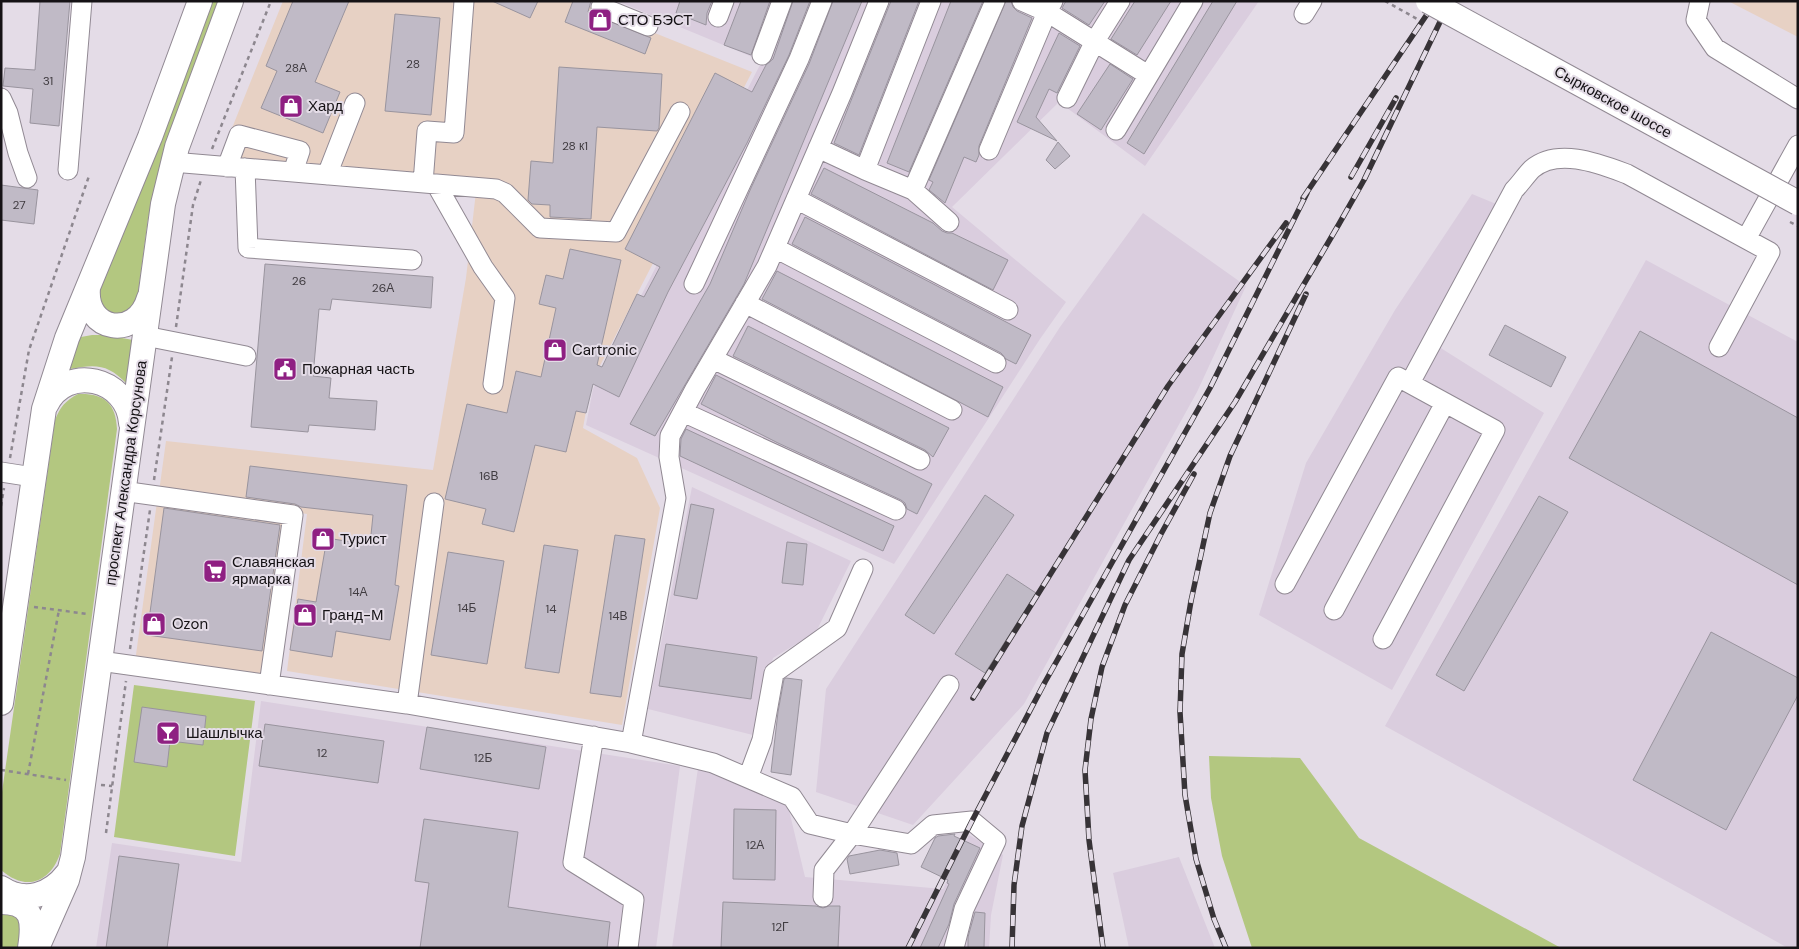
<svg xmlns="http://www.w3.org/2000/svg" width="1799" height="949" font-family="'DM Sans',sans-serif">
  <rect width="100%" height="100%" fill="#e4dce7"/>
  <path fill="#e7d1c4" d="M283,1h292l177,71 -161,311 -8,45 54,30 23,50 -38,217 -335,-54 20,-157 -148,-22 7,-51 267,29 33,-192 11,-95 -259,-20z
    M1728,1h70v36z
    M157,502l130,18 -22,160 -130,-18z"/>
  <path fill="#dacdde" d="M617,1h642l-114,165 -86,-64 -107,105 114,95 -26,37 -146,225 -308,-139 7,-36 169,-328z
    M1472,194l29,12 -73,134 116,73 -152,277 -133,-75 47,-152 89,-153z
    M1143,213l103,73 -49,106 -173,312 -111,121 -97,-33 10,-103 234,-362z
    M1646,260l152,82v606h-10l-403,-222z
    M692,487l159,74 -35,71 -43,26 -20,77 -105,-26z
    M261,701l419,65 -24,182h-560l16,-105 129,19z
    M698,768l90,38 17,71 138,12 26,-54 34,20 -12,60 -2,33h-317z
    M1179,857l36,91h-86l-16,-75z"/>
  <path fill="#b3c780" d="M208,1h14l-62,166 -12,52 -11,82 -4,8 -13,7 -16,-4 -7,-22z
    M92,335h14l27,5 -6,44c-19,-20 -31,-20 -57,-15l7,-25 4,-7z
    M78,394c26,-1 38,9 39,35l-57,425c-11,30 -35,37 -59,16v-71l54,-379c5,-13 10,-19 23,-26z
    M134,685l121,16 -20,155 -121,-19z
    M1209,756l91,2 59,80 202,110h-309l-30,-92 -11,-58z
    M1,912l9,1 9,6 4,12 -6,17h-16z"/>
  <path fill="#c0bac6" stroke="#99949e" d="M40,1h30l-11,125 -29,-3 3,-34 -30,-3 2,-18 30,2z
    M293,1h56l-34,81 25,10 -17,41 -62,-25 16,-37 -11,-5z
    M492,1h46l-8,17z
    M573,1h18l-3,11 63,26 -6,16 -80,-32z
    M680,1h32l-5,12 -1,12 -30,-12z
    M741,1h29l-19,54 -27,-10z
    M793,1h17l-21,54 -42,88 -79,149 -49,105 -26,-13 -7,29 -10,-2 -10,41 -31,-7 -21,87 -32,-8 4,-15 -41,-10 22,-95 40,9 9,-42 25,6 15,-69 -17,-4 7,-29 17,4 7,-30 51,11 -24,105 5,2 35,-73 7,3 16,-30 -35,-18 90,-176 37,19 14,-27 7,-6z
    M833,1h29l-118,283 -89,152 -25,-12 80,-140 41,-96 58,-124z
    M891,1h28l-60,154 -25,-12z
    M951,1h32l-74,171 -22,-9z
    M1006,1h5l2,6 4,4 15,7 -53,128v9l-3,7 -12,-5 -19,46 -16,-13 4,-8 -4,-2z
    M1066,1h39l-16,24 -27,-17z
    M1135,1h36l-34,54 -26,-16z
    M1213,1h24l-93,153 -17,-11z
    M395,14l45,4 -9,97 -46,-4z
    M1059,33l21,13 -23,47 -8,-4 -13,28 21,24 -40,-19z
    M1110,64l23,15 -32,51 -24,-16z
    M559,67l103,7 -3,54 -2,3 -60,-4 -6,92 -41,-2v-12l-18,-1 -4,-4 3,-39 22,2z
    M1058,142l12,14 -15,13 -9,-9z
    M824,168l109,55 9,8 5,2h5l56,27 -15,30 -182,-96z
    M1,185l37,5 -4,34 -33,-4z
    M805,217l226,118 -15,29 -10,-5 -5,-6 -209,-109z
    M265,264l168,13 -2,31 -99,-9 -2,11 -11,-1 -6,67 18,2 -2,20 48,3 -2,29 -66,-5 -1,7 -57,-5z
    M777,271l226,116 -15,30 -226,-118z
    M1505,325l61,32 -15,30 -62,-32z
    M748,326l201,102 -16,29 -8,-7 -192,-94z
    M1640,331l158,87v167l-229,-127z
    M716,375l216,109 -15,30 -10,-5 -2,-6 -4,-3 -123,-57 -77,-39z
    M686,429l208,97 -11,25 -203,-95 1,-17z
    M250,466l157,19 -12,100 4,1 -9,54 -54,-9 -4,26 -42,-7 8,-51 18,3 11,-64 43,7 3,-30 -72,-8 -6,-3 -49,-7z
    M985,495l29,20 -80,119 -29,-19z
    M1539,496l29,16 -104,179 -28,-16z
    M691,504l23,5 -17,90 -23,-4z
    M164,508l116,17 -18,126 -115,-16z
    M615,535l30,4 -24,158 -31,-4z
    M787,542l20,2 -4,41 -21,-2z
    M544,545l34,5 -19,123 -34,-5z
    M448,552l56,9 -17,103 -56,-9z
    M1007,574l29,19 -51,80 -30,-19z
    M1711,632l87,46v17l-72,135 -93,-50z
    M666,644l91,13 -6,42 -92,-13z
    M786,678l16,2 -11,95 -20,-3 7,-60 6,-33z
    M142,707l64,9 -3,29 -33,-4 -3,26 -33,-5z
    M265,724l119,17 -6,42 -119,-17z
    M427,727l119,20 -7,42 -119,-20z
    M734,809l42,1 -1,70 -42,-1z
    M424,819l94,13 -10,75 102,15 -3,26h-187l9,-65 -14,-2z
    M955,834l-1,2 26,12 -26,56 -5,20 -11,24h-18l29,-64 -2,-1 1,-3 -27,-13 14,-29 3,-2z
    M880,850l17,3 2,12 -49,9 -3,-15 2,-3z
    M119,856l60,8 -12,84h-61z
    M723,902l93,4 7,2 6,-2h11l-2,42h-117z
    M975,912l10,1 -1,35h-16v-11z"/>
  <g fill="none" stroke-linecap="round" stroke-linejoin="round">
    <g stroke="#918993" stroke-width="21">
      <path id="minor" d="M604,1l-3,6 47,19
        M1022,1l25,11 101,63
        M1700,1l-4,19 19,28 83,51
        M1304,14l8,-13
        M718,17l6,-16
        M762,55l20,-54
        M1,98l7,15 10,40 9,25
        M1067,98l28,-57 25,-40
        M1116,130l77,-129
        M818,148l47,22 48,20 36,32
        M989,150l58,-138 6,-11
        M172,162l324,27 9,4 35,35 76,4 64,-120
        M227,167l12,-32 61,16 -7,21
        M245,168l3,80 164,12
        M68,170l14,-169
        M865,170l66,-169
        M327,175l28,-72
        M423,183l4,-52 27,2 10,-132
        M436,184l47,83 22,31 -12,86
        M913,190l82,-189
        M796,199l212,111
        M775,248l221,115
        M694,284l105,-225 23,-58
        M745,303l207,107
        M145,336l101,20
        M1719,347l51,-95 -24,-13
        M713,359l207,101
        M1410,383l104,-193c6,-6 12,-15 18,-21 26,-22 68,-5 95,5l119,65 52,-94
        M683,412l213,98
        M1,472l32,5
        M122,491l171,24 -24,170
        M1285,584l113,-207 97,53 -112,209
        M1334,610l111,-207
        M100,661l307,43 224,39 82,20 79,34 18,27 42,10 59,10 22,-19 39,-4 24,20 -32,68 -10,39
        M407,704l27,-201
        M594,736l-21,126 61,38 -6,48
        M631,743l45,-245 -7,-41 1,-21 25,-47 72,-123 75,-173 37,-92
        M748,778l14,-38 12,-67 63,-45 26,-59
        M823,897l1,-27 28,-36 97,-149"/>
    </g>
    <g stroke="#918993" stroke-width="26">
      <path id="major" d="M88,288c-4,44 49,52 61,10
        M46,405c20,-42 82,-27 85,18
        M1,703l43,-294 23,-71 83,-201 50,-136
        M1,888c24,16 50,7 66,-14
        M1,902c33,0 33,20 29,46
        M37,948l30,-68 6,-23 90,-653 14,-57 54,-146"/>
    </g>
    <path stroke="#8d878f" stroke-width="2.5" stroke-dasharray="4 4" stroke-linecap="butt" d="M212,149l59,-148
      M176,327l17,-122 8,-25
      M10,458l19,-108 60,-174
      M154,480l18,-123
      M1,506l3,-18
      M34,607l54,7
      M130,649l20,-139
      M1,770l65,10
      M28,774l31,-164
      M101,785l11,1
      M106,833l20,-152"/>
    <use href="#minor" stroke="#fff" stroke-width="19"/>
    <use href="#major" stroke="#fff" stroke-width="24"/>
    <g stroke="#373337" stroke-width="5.5">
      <path id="rail" d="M1351,177l45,-79
        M1303,198l133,-197
        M973,698l195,-312 118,-163
        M908,948l64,-127 73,-139 165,-294 97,-195
        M1012,948l2,-63 8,-59 25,-93 82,-173 106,-158 104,-178 25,-44 86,-179
        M1103,948l-14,-108 -4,-70 6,-51 11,-52 23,-62 36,-71 33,-60
        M1226,948l-12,-29 -18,-60 -11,-64 -5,-83 2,-58 9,-53 19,-88 20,-57 76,-162"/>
    </g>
    <use href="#rail" stroke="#e4dce7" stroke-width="4" stroke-dasharray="11" stroke-linecap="butt"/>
    <g stroke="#918993" stroke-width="26" stroke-linecap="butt">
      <path id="major-bridge" d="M1428,1l370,202"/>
    </g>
    <path stroke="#8d878f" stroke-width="2.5" stroke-dasharray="4 4" stroke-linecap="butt" d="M1385,1l34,19
      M1790,222l8,4"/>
    <use href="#major-bridge" stroke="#fff" stroke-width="24"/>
  </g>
  <defs>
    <g id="shop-square" transform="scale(1.25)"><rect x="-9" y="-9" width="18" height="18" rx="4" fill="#8f2082" stroke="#e4dce7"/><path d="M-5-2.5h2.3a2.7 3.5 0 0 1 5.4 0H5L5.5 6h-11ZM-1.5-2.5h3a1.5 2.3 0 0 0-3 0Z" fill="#fff"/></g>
    <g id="civic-square" transform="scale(1.25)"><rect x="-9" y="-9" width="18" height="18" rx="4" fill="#8f2082" stroke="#e4dce7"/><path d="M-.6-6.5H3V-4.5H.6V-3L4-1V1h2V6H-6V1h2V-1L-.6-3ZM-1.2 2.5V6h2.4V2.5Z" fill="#fff"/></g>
    <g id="supermarket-square" transform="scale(1.25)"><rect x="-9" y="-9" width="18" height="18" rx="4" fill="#8f2082" stroke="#e4dce7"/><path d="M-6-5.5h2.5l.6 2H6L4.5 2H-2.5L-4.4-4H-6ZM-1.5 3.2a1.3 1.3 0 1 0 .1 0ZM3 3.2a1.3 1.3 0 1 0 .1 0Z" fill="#fff"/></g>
    <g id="bar-square" transform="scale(1.25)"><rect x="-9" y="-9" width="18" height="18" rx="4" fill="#8f2082" stroke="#e4dce7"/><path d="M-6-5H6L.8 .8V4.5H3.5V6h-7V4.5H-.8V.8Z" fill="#fff"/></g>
  </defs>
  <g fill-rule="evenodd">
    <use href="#shop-square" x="600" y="20"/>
    <use href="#shop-square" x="291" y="106"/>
    <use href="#shop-square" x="555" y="350"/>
    <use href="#civic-square" x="285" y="369"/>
    <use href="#shop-square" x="323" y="539"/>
    <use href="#supermarket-square" x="215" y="571"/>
    <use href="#shop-square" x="305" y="615"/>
    <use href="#shop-square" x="154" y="624"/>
    <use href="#bar-square" x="168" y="733"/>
  </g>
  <g text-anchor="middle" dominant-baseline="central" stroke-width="4" stroke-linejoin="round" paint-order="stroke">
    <g font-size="12" fill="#403c41">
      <text x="413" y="64">28</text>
      <text x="296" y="68">28А</text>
      <text x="48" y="81">31</text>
      <text x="575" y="146">28 к1</text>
      <text x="19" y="205">27</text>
      <text x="299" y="281">26</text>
      <text x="383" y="288">26А</text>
      <text x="489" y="476">16В</text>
      <text x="358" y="592">14А</text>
      <text x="467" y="608">14Б</text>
      <text x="551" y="609">14</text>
      <text x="618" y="616">14В</text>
      <text x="322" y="753">12</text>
      <text x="483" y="758">12Б</text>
      <text x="755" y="845">12А</text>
      <text x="780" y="927">12Г</text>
    </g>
    <g font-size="15" fill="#151215" stroke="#e4dce7" text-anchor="start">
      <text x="618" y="20">СТО БЭСТ</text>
      <text x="308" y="106">Хард</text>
      <text x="572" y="350">Cartronic</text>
      <text x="302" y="369">Пожарная часть</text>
      <text x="340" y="539">Турист</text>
      <text x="232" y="562">Славянская<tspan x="232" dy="17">ярмарка</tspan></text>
      <text x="322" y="615">Гранд-М</text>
      <text x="172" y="624">Ozon</text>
      <text x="186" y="733">Шашлычка</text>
    </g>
    <g font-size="15" fill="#151215" stroke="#e4dce7">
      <text transform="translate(1613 102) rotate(29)">Сырковское шоссе</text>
      <text transform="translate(126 473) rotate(-82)">проспект Александра Корсунова</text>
    </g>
  </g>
  <rect width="1799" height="949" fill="none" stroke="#151215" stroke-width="5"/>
</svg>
